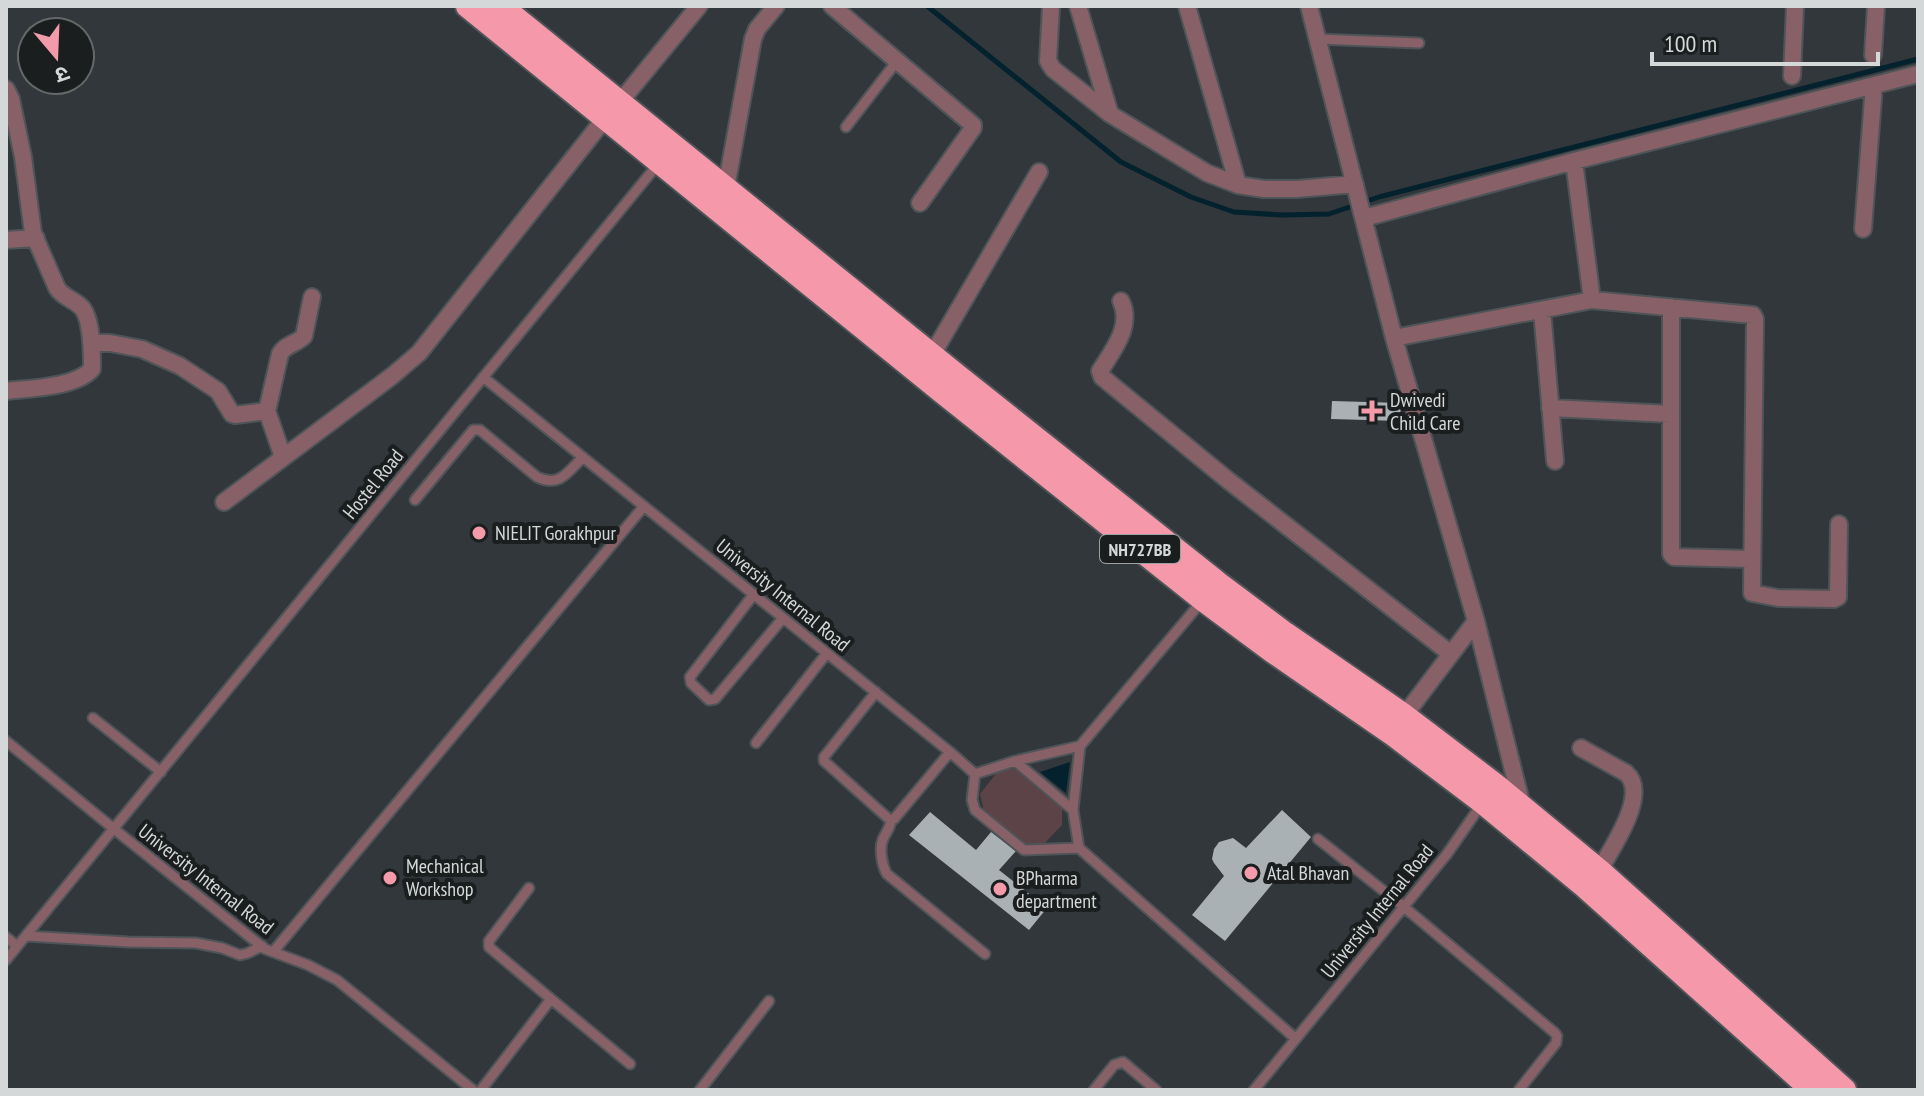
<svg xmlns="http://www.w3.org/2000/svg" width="1924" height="1096" font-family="'PT Sans Narrow','Noto Sans Devanagari',sans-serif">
  <rect width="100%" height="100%" fill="#31373a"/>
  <path fill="#5c4347" d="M1018,768l44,40v17l-18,19 -21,1 -38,-29 -5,-22 18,-23z"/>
  <path fill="#03222d" d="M1070,762l-4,31 -26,-21z"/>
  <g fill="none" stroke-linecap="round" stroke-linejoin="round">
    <path stroke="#03222d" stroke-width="5" d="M927,6l194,156 70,35 43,15 48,3 47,-1 50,-17 539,-138"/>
  </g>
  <path fill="#aab1b4" d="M1332,401l69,2 -1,18 -69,-2z
    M1282,810l29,27 -86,104 -33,-26 32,-39 -10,-13 -2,-4 2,-10 5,-7 14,-4 13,10z
    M930,812l46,38 15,-18 25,19 -17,19 48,38 -18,22 -120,-95z"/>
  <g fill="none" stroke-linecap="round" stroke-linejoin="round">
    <g stroke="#4e5457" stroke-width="13">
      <path id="lane" d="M1317,39l102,4
        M846,127l51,-66
        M483,377l467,375 25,22
        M415,500l58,-70h7l57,47c22,11 31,-5 46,-20
        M754,594l-64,83 1,6 18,17 6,-1 68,-81
        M1202,601l-122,145 -7,64 6,38 217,191
        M876,692l-52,65v4l66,59 4,-1 56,-67
        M93,718l68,54
        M6,741l108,88 151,120 43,16 29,15 136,110
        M756,743l71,-90
        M1015,761l58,49
        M975,774l-3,26 3,10 49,40 55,-2
        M975,774l40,-13 65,-15
        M891,820c-1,9 -5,12 -8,19 -4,9 -1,27 4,35l98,80
        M1318,839l86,68 151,126 2,3 -1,7 -37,47
        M529,888l-40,53v6l62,52
        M26,936l102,6 68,1 26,5 18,7 8,-2 14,-7
        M6,937l11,9
        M273,952l371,-446
        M6,960l652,-796
        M481,1090l70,-91 79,65
        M700,1090l69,-89
        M1094,1090l20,-25 9,-3 33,28
        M1254,1090l193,-236 34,-49"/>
    </g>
    <g stroke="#4e5457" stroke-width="20">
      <path id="street" d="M832,6l141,119v3l-53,75
        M1051,6l-3,55 5,8 57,45 97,59 31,12 26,4h33l58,-5
        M1078,6l32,108
        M1187,6l51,179
        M1309,6l85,332 82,283 47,189
        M1873,55l3,-49
        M1792,76l3,-70
        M6,89l5,10 12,58 10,76 24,55c6,10 19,12 26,21 9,13 9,44 9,60 -17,19 -62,19 -86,22
        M620,102l79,-96
        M1574,161l18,139 161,15 2,4 -3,274 26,5 56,1 4,-2 1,-73
        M726,188l27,-149 4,-10 19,-23
        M1364,218l210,-57 344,-87
        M1863,229l11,-144
        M6,240l30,-2
        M1121,301c12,25 -8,49 -21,70l2,6 127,104 222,173
        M1671,307v247l3,3 77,2
        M1542,310l13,151
        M1394,338l198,-38
        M91,343h19l32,6 38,17 38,25 14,23 3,1 32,-4 16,46
        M932,355l107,-183
        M1550,408l121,6
        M267,411l13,-57c5,-10 17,-10 24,-18l8,-39
        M224,502l168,-126 27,-23 187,-236
        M1404,716l72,-95
        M1581,748l45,25c24,21 -15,76 -27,98"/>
    </g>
    <g stroke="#4e5457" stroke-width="28">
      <path id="highway" d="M468,6l475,386 260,207 70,52 119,82 91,69 102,84 228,204
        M500,6l457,370 260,207 68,51 119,82 92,70 103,85 245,219"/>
    </g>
    <use href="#lane" stroke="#876167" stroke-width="9"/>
    <use href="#street" stroke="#876167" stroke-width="16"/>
    <use href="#highway" stroke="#f599aa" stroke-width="24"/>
  </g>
  <g fill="#f39aab" stroke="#1b1e1f" stroke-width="3">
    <path d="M1368 399h8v8h8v8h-8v8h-8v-8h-8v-8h8z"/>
    <circle cx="479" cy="533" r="8"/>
    <circle cx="1251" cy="873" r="8"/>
    <circle cx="390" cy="878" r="8"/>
    <circle cx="1000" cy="889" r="8"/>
  </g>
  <g text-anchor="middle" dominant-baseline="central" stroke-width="8" stroke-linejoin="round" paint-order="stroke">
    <rect fill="#1b1e1f" stroke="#9ca0a1" stroke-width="2" x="1100" y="535" width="80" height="28" rx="6"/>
    <g font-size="18" font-weight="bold" fill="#d4d8d9">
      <text x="1140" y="549">NH727BB</text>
    </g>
    <g font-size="20" fill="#d4d8d9" stroke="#1b1e1f" text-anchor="start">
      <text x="1390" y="400">Dwivedi<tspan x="1390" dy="23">Child Care</tspan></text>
      <text x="495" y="533">NIELIT Gorakhpur</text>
      <text x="406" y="866">Mechanical<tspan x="406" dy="23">Workshop</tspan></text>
      <text x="1267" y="873">Atal Bhavan</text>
      <text x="1016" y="878">BPharma<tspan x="1016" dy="23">department</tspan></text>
    </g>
    <g font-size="20" fill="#d4d8d9" stroke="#1b1e1f">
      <text transform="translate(373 484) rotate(-51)">Hostel Road</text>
      <text transform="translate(783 595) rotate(39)">University Internal Road</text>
      <text transform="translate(206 879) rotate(38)">University Internal Road</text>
      <text transform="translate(1377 911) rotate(-51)">University Internal Road</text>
    </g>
  </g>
  <rect width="1924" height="1096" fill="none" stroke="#d4d8d9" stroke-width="16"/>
  <g transform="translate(56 56) rotate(161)"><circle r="38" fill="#1b1e1f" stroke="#656869" stroke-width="2"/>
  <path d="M0-6L14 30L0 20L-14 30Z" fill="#f39aab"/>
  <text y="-12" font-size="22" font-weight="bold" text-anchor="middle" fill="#d4d8d9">उ</text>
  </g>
  <path d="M1652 52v12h226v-12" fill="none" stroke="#d4d8d9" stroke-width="4"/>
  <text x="1664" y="52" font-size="24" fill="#d4d8d9" stroke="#1b1e1f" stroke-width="6" paint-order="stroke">100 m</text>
</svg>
